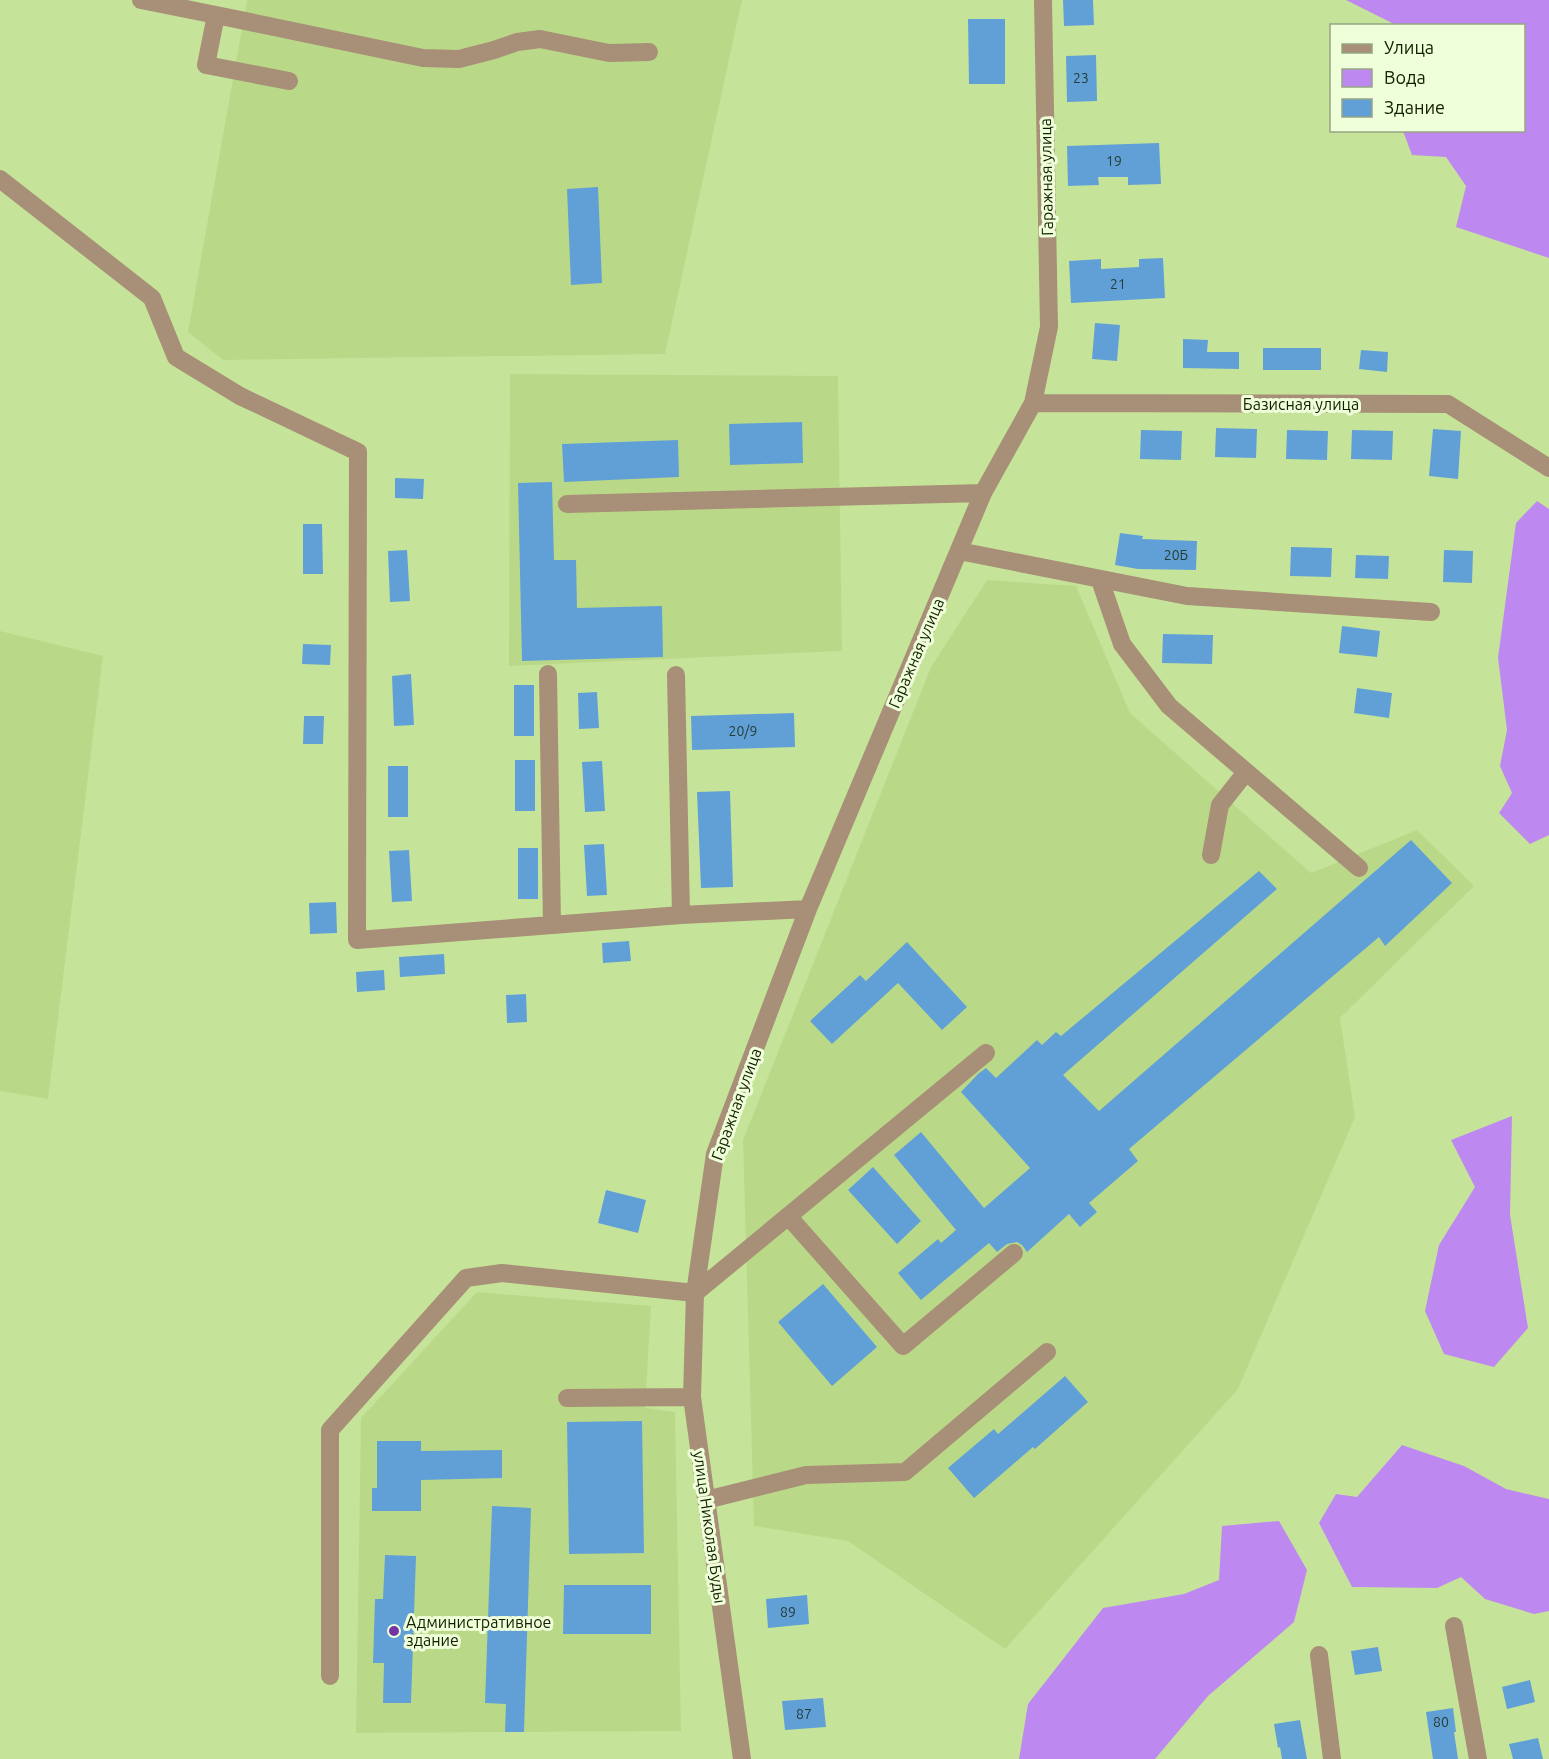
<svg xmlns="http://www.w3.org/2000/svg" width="1549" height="1759" font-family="Ubuntu,sans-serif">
  <rect width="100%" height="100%" fill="#c6e499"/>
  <path fill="#bad988" d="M247,0h495l-77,354 -442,6 -35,-28z
    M510,374l328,2 4,275 -333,15z
    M987,580l89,6 54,127 181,160 106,-43 57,56 -134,132 15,99 -117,272 -233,260 -157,-108 -94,-15 -11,-386 188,-473z
    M0,631l103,25 -55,443 -48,-8z
    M477,1292l174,14 -6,102 30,4 6,319 -325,2 5,-315z"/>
  <path fill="#bd89f0" d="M1346,0h203v258l-93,-31 10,-41 -20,-29 -34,-2 -9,-24 121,-1v-104l-128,-1z
    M1537,501l12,8v326l-19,9 -31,-31 13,-20 -12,-27 7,-36 -9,-72 18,-135z
    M1512,1116l-2,99 18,113 -34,39 -50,-13 -19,-43 14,-66 36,-58 -24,-47z
    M1402,1445l62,21 42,23 43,10v112l-15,3 -49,-15 -24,-22 -24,11 -85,-1 -33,-64 17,-29 21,3z
    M1279,1521l28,49 -13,52 -86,74 -53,63h-136l9,-55 75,-96 81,-14 35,-14 3,-54z"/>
  <path fill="#61a0d6" d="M1063,0h30l1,25 -30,1z
    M968,19h37v65h-36z
    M1096,55l1,46 -30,1 -1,-46z
    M1159,143l2,41 -33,1v-8h-30l1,8 -31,1 -1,-40z
    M598,187l4,96 -31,2 -4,-96z
    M1163,258l2,40 -94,5 -2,-42 32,-2v10l38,-2v-8z
    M1095,323l25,2 -3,36 -25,-2z
    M1183,339l25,1 -1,12h32v17l-56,-1z
    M1263,348h58v22h-58z
    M1361,350l27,2 -1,20 -28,-3z
    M802,422l1,41 -73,2 -1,-41z
    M1216,428l41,1 -1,29 -41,-1z
    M1433,429l28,2 -3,48 -29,-3z
    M1141,430l41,1 -1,29 -41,-1z
    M1287,430l41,1 -1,29 -41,-1z
    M1352,430l41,1 -1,29 -41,-1z
    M678,440l1,37 -115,5 -2,-38z
    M395,478l29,1 -1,20 -28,-1z
    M552,482l2,78h22l1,48 85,-2 1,51 -141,4 -4,-178z
    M303,524h19l1,50h-20z
    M1120,533l23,3 -1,3 55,2 -1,29 -58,-1 -23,-4z
    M1291,547l41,1 -1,29 -41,-1z
    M407,550l3,51 -20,1 -2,-51z
    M1444,550l29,1 -1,32 -29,-1z
    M1356,555l33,1 -1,23 -33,-1z
    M1342,626l38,5 -3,26 -38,-4z
    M1163,634l50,1 -1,29 -50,-1z
    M303,644l28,1 -1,20 -28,-1z
    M411,674l3,51 -20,1 -2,-50z
    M514,685h20v51h-20z
    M1357,688l35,5 -3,25 -35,-5z
    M597,692l2,36 -20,1 -1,-36z
    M794,713l1,34 -103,3 -1,-34z
    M304,716h20l-1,28h-20z
    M515,760h20v51h-20z
    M602,761l3,50 -20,1 -3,-50z
    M388,766h20v51h-20z
    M730,791l3,96 -32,1 -4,-96z
    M1411,840l41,43 -67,63 -6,-9 -250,212 9,12 -49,42 8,9 -17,15 -11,-13 -42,38 -5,-7 -5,-3 -10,2 -10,8 -8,-9 -68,57 -23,-27 40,-34 3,4 15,-13 -62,-75 27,-23 63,76 46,-40 -69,-76 17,-18 8,-6 10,10 41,-38 5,5 14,-13 5,4 198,-165 18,18 -214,186 36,36z
    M604,844l3,51 -20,1 -3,-51z
    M518,848h20v51h-20z
    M409,850l3,51 -20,1 -3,-51z
    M336,902l1,31 -27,1 -1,-31z
    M629,941l2,20 -28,2 -1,-20z
    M907,942l60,65 -25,23 -44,-47 -66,61 -22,-23 50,-46 6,6z
    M444,954l1,20 -45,3 -1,-20z
    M384,970l1,20 -28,2 -1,-20z
    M526,994l1,28 -20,1 -1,-28z
    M873,1167l48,54 -24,23 -49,-54z
    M606,1190l40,10 -8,33 -40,-10z
    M823,1284l54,63 -45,39 -54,-64z
    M1065,1376l23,26 -53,47 -2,-2 -59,51 -26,-30 46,-39 4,5z
    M642,1421l2,132 -75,1 -2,-132z
    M377,1441h44v10l81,-1v28l-81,2v31h-49v-23h5z
    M492,1506l39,2 -7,224h-19l1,-28 -21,-1z
    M385,1555l31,1 -5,147h-28l1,-40h-11l2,-64h8z
    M564,1585h87v49h-88z
    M807,1595l2,29 -41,4 -2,-29z
    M1378,1647l4,24 -27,4 -4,-24z
    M1530,1680l5,22 -28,7 -5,-22z
    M823,1698l3,29 -41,3 -3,-29z
    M1453,1708l3,24h-2l4,27h-25l-7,-47z
    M1300,1720l7,39h-25l-2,-12 -2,1 -4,-24z
    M1538,1738l5,21h-30l-4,-15z"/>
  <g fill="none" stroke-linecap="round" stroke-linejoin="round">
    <path stroke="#a88f77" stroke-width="18" d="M141,0l75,15 -10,50 83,16
      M216,15l207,43 36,1 35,-9 23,-8 23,-3 69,14 40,-1
      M0,179l152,119 24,59 64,39 118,56 -1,488 324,-25 127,-6
      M1033,403l415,1 101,64
      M567,504l416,-11
      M959,551l228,45 244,16
      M1100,580l22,64 47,62 190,162
      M548,674l4,251
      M676,675l5,240
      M1211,855l9,-50 26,-33
      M788,1216l115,130 111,-93
      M567,1398l125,-1
      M706,1500l100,-25 99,-3 142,-120
      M1454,1626l24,133
      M1319,1655l13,104
      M330,1676v-246l136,-152 36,-5 193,20 291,-240
      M742,1759l-50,-362 3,-104 20,-139 93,-245 175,-416 50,-90 16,-76 -6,-327"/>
  </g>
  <circle fill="#7433a7" stroke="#efffda" stroke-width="2" cx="394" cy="1631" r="6"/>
  <g text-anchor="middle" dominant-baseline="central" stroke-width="6" stroke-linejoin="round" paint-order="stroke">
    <g font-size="14" fill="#273e37">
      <text x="1081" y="78">23</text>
      <text x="1114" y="161">19</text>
      <text x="1118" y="284">21</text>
      <text x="1176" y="555">20Б</text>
      <text x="743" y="731">20/9</text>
      <text x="788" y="1612">89</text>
      <text x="804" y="1714">87</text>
      <text x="1441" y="1722">80</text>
    </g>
    <g font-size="16" fill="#141e02" stroke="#efffda">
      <text transform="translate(1046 177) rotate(-91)">Гаражная улица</text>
      <text x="1301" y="404">Базисная улица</text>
      <text transform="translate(916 653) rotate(-67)">Гаражная улица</text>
      <text transform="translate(736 1104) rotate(-70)">Гаражная улица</text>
      <text transform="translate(710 1527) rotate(82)">улица Николая Буды</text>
    </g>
    <g font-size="16" fill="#141e02" stroke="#efffda" text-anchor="start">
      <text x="406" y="1622">Административное<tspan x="406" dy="18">здание</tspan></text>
    </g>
  </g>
  <rect x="1330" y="24" width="195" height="108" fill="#efffda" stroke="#97a584" stroke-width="1.5"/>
  <rect x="1342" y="44" width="30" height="9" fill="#a88f77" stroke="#97a584" stroke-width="1.5"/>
  <text x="1384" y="54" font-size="18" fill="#141e02">Улица</text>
  <rect x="1342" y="69" width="30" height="18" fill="#bd89f0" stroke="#97a584" stroke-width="1.5"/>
  <text x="1384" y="84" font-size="18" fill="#141e02">Вода</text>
  <rect x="1342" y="99" width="30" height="18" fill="#61a0d6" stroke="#97a584" stroke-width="1.5"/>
  <text x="1384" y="114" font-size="18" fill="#141e02">Здание</text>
</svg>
